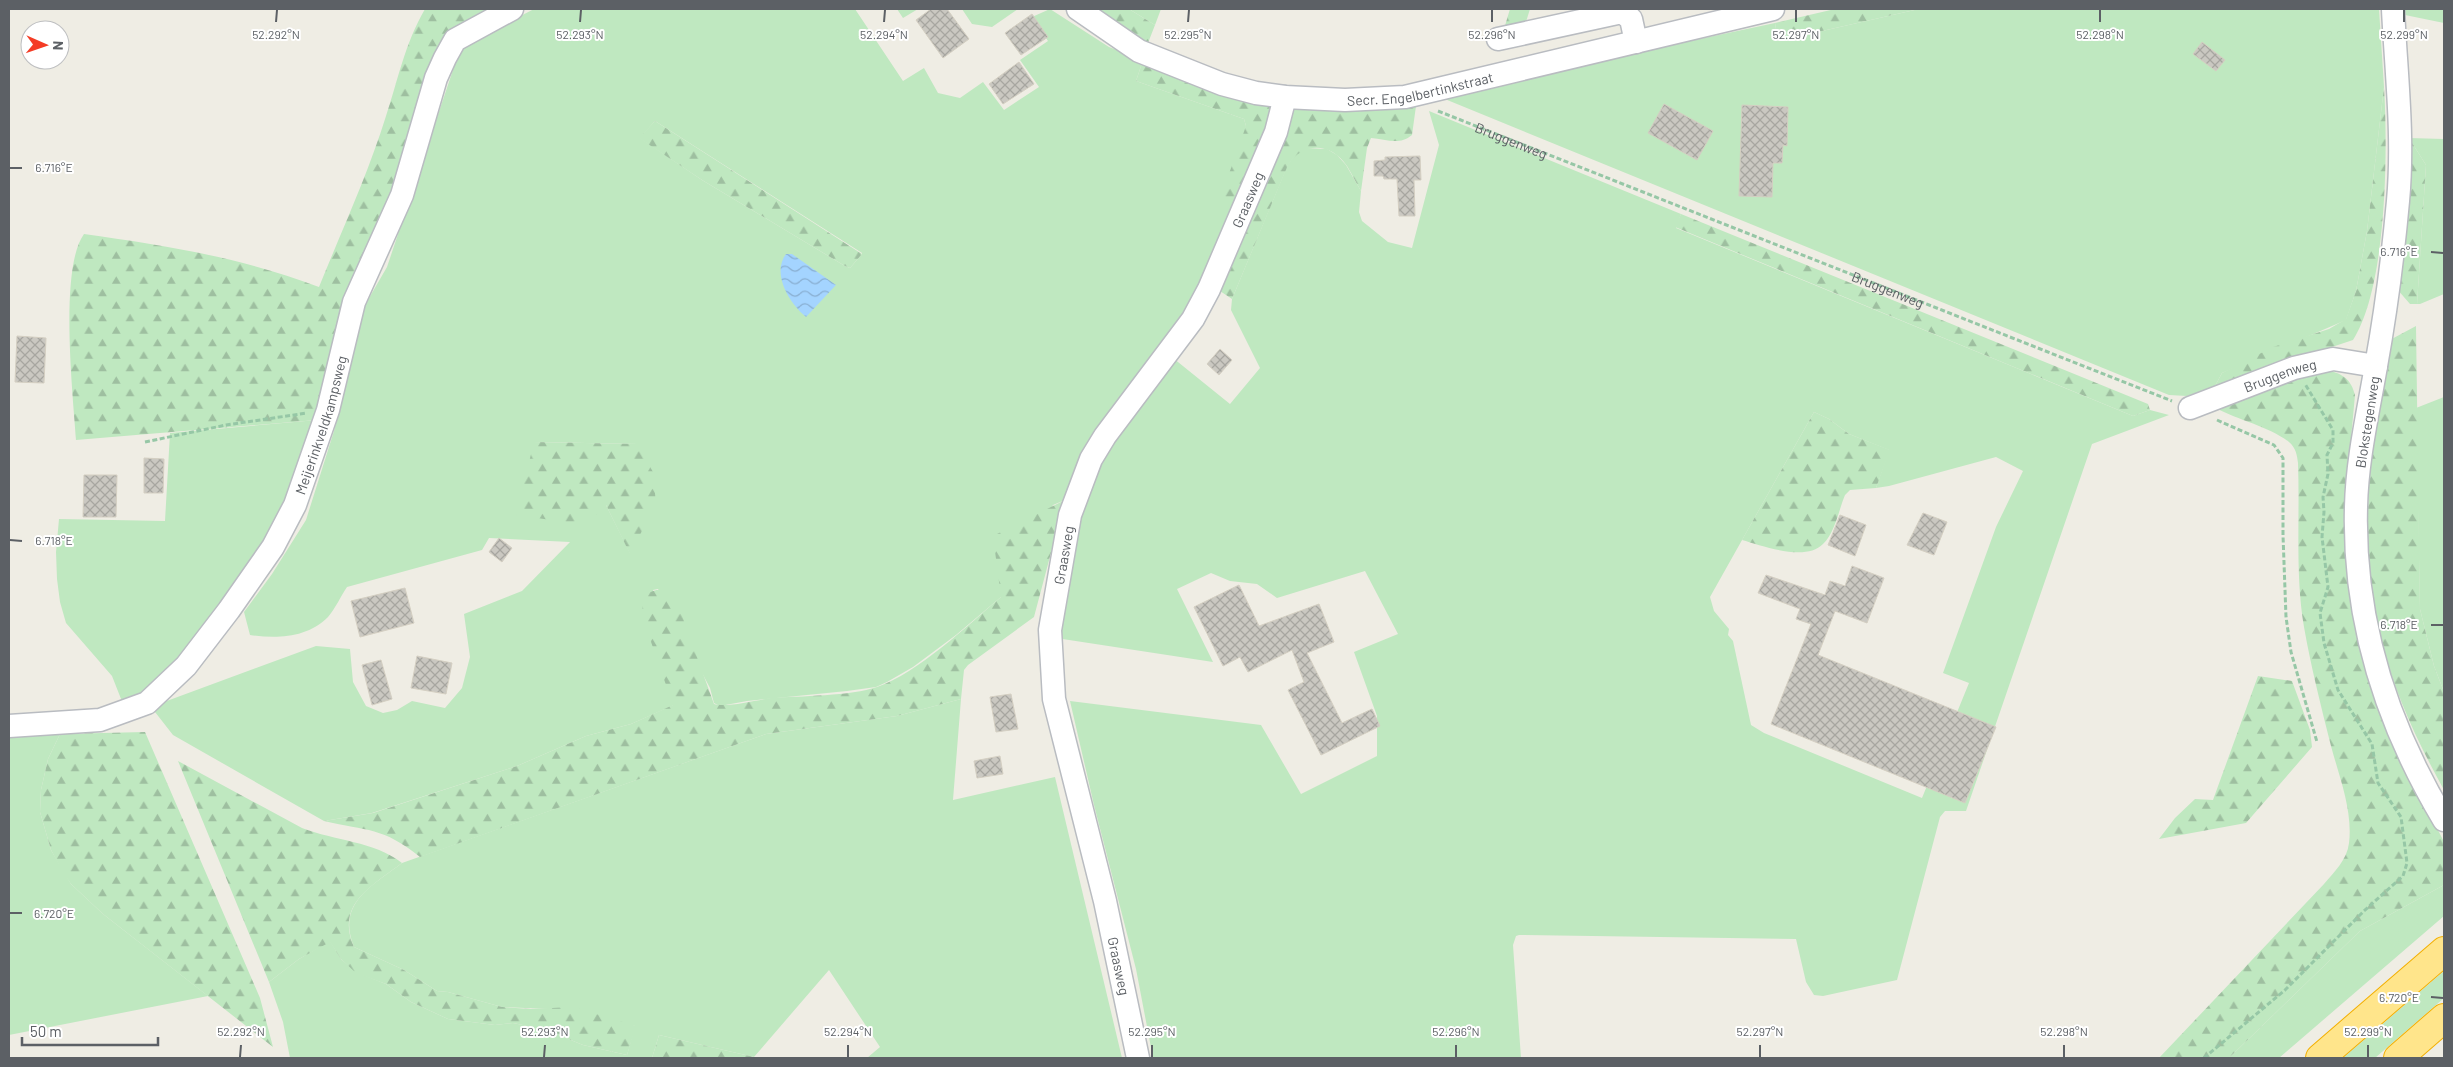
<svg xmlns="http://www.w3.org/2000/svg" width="2453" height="1067" font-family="Barlow,sans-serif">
  <defs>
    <pattern id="forest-firs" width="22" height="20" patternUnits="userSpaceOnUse" patternTransform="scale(1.25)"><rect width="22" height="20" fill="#bfe8c0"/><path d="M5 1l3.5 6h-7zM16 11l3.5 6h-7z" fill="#9ebfa0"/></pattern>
    <pattern id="water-waves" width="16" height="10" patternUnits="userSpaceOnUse" patternTransform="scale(1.25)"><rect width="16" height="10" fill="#a4d4ff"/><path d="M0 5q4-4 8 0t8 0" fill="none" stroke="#89afd2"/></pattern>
    <pattern id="building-cross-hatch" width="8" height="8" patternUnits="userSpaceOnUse" patternTransform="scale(1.25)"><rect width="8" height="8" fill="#cac8c1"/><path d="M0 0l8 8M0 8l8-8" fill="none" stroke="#a7a6a0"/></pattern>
  </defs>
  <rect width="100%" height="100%" fill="#efede4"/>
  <path fill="#bfe8c0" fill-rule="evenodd" d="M534,9h321l48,72 21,-13 14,25 22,5 23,-16 21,28 35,-23 -19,-27 28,-19 -16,-24 18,-8 59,38 34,13 -7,21 108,38 2,7 -8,81 -22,50 -31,53 -98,140 -22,50 -12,5 -52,92 -45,38 -43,32 -26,15 -11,5 -29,4 -100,10 -27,5 -6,-3 -4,-15 -52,-99 -5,1 8,75 13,40 -43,19 -45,12 -69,30 -145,47 -48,8 -151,-86 -18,-23 9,-10 152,-56 34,3 3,33 13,24 17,7 14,-3 15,-9 33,7 17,-20 8,-31 -6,-43 58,-23 48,-49 -81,-4 -7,12 -135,37c-6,9 -12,22 -19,30 -21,21 -51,22 -78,18l-6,-23 28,-38 34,-54 28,-89 31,-126 22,-38 73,-218 12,-8zM655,121l207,132v1l-12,14 -5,-2 -143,-86 -62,-42zM534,442l103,2 -7,109 -24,-48z
    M897,9h21l-15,9z
    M962,9h56l-26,18 -20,-3z
    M1129,9h32l-6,16z
    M1919,9h460l5,78 -17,144 -11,60 -10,29 -124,53 -7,13 -28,10 -18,-1 -734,-300 340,-72 3,18z
    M2405,9h39v14l-39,-8z
    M1429,111l252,103 -5,14 457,188 17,-6 19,5 -77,29 -126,367h-21l-5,6 -43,163 -74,16 -9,-1 -8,-13 -10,-43 -277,-4 -3,1 -3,9 8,113h-368l-17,-89 -42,-164 -24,-104 191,24 40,69 76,-38v-40l-23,-64 44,-18 -33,-63 -88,27 -20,-14 -27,-3 -19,-8 -34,16 36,73 -157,-24 26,-137 17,-39 74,-104 57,46 30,-36 -29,-58 1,-11 56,-135 7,-9 11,-7 21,1 10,6 9,10 15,26 -2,21 3,9 26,21 24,6 27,-103zM1814,412l15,7 20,15 40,16 -13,38 13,-2 107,-29 27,14 -27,56 -53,146 26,10 -47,115 -158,-65 -13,-8 -18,-84 -5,-6 1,-6 -15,-18 -4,-14z
    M2409,138l35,1v155l-24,10h-3l9,-139z
    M2444,397v295l-10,-26 -14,-57 -4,-201z
    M317,420l-25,79 -111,166 -56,44 -13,-33 -46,-53 -6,-21 -3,-23 -1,-27 3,-33 106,2 5,-88z
    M961,699l-8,101 102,-23 67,281h-255l13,-11 -51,-77 -75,87 -95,-22 -7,23h-362l-7,-36 -14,-40 30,-23 31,-18 11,18 15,13 30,12 25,18 37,17 47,6 18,-2 10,2 33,9 27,11 44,10 8,-29 -87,-17 -46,-2 -54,-15 -11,-1 -33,-21 -50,-23c-18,-44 18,-61 48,-84l364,-129 131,-18z
    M60,734l-12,25 -7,31 -1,22 11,38 20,34 32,30 105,82 -199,39v-300z
    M2444,885v31l-165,142h-50l131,-127z
    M2444,971v27l-69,60h-32z"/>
  <path fill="url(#forest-firs)" d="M425,9h73l-49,31 -132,380 -241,20c-3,-45 -17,-172 8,-206 79,11 160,24 235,53 23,-57 49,-113 67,-171 12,-36 19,-73 39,-107z
    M1091,9h38l26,16 -7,18z
    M1510,9h20l-5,16 -24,14z
    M1835,9h84l-141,32 -3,-18z
    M1143,60l136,40 -41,107 -16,-3 -2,-5 26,-73 -2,-7 -108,-38z
    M2384,87c4,64 3,200 -31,253l-138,46 7,-13 51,-26 56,-18 17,-10 10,-28 11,-60z
    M1292,102h115l9,4 -4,29c-13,11 -26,4 -41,3l-4,10 -6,43c-5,-8 -9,-17 -14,-25 -16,-23 -43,-25 -59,-1l-56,134 -15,-10z
    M655,121l207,133 -12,14 -5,-2 -143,-86 -63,-42z
    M2409,138l17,27 -9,139h-7l-13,-15z
    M1681,214l467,190 2,6 -17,6 -458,-189z
    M2416,326l4,283 14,57 10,26v98c-26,-47 -50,-98 -63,-150 -24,-96 -11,-203 7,-299z
    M2327,370c16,4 24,9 28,25l-8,87 -2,63 5,55 11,52 21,67 62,123v43l-84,46 -131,127h-70l165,-174c10,-12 23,-24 25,-41 4,-32 -10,-67 -18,-97 -10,-40 -20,-79 -27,-119 -9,-53 -4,-110 -6,-164 -1,-8 -2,-15 -9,-21 -19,-15 -51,-22 -73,-34l98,-37z
    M1814,412l15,7 20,15 41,16 -14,38 -26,2 -5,5c-6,14 -10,38 -22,49 -17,18 -60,2 -81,-4z
    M534,442l103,2 16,28 3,32 -26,50 -24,-49 -20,20 -70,-10z
    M1065,500l-31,117 -66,48 -4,5 -3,29 -64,17 -131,18 -346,123c-37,-30 -53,-26 -96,-36l49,-8 144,-47 69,-30 45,-12 42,-19 -31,-89 1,-19c18,-14 23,-5 36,10l35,97c12,4 42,-4 57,-6 29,-2 80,-2 106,-11 41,-14 91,-62 124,-90l-8,-61z
    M2258,676l34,5 18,49 2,17 -66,76 -87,16 16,-21 20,-19 18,1z
    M145,732l115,266 13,49 -170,-133 -32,-30 -7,-10 -13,-24 -11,-38 1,-22 7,-31 12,-25z
    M178,761l124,67c33,13 72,13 100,35 -30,23 -67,41 -48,84l50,23 33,21 11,1 54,15 29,2 42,-2 63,19 -9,29 -44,-10 -27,-11 -33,-9 -10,-2 -18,2 -47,-6 -37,-17 -25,-18 -30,-11 -15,-14 -11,-17 -31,17 -30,23z
    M659,1035l95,22 -102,1z"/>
  <path fill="url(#water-waves)" d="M786,254h6l44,31 -30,32c-16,-13 -35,-43 -20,-63z"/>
  <path fill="url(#building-cross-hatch)" stroke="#d4cfc2" d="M931,9h16l22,30 -26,19 -27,-38z
    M1032,14l16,23 -27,18 -16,-22z
    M2202,42l23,18 -9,11 -23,-17z
    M1019,62l15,22 -31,20 -14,-20z
    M1664,104l49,27 -16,29 -49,-27z
    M1742,105l46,2 -1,39 -4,-1 -1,18h-9l-1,34 -33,-1z
    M1420,156l1,24h-7l1,36h-16l-2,-37h-13l-1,-3h-9v-15l11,-1v-3z
    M17,336l29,2 -2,45 -29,-1z
    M1220,349l12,11 -13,15 -12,-11z
    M144,458l20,1 -1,34h-19z
    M84,475h33l-1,42h-33z
    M1923,513l24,9 -13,33 -27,-10z
    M1840,515l26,10 -11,31 -27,-11z
    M499,538l13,10 -10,14 -13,-10z
    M1852,566l32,12 -17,45 -32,-12 -17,44 178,72 -31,76 -194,-79 40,-100 -15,-5 4,-10 -42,-16 8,-18 59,20 5,-14 15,5z
    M1239,585l20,41 60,-22 15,38 -27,11 35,70 30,-14 8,17 -59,29 -33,-65 16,-8 -12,-32 -44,22 -8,-15 -17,9 -29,-59z
    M405,588l9,35 -54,14 -9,-36z
    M417,656l35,7 -6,31 -35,-6z
    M381,660l11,39 -20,6 -10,-40z
    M1011,694l7,35 -22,3 -6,-35z
    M1000,756l3,18 -26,4 -3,-17z"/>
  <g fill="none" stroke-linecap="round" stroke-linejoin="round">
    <g stroke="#b9bcc1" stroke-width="25">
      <g id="minor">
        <path id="s2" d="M1078,9l61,42 83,33 34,9 29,4 60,3 60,-3 368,-88"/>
        <path d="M2393,9c3,63 11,128 5,192 -5,55 -12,110 -22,165 -8,47 -19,94 -20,141 -3,112 31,218 88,313"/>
        <path d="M1498,39l124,-27 9,7 5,23"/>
        <path id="s3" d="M2190,408l104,-40 39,-9 43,7"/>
        <path id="s4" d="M9,726l91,-6 47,-17 39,-37 43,-56 44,-63 22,-42 33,-95 26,-108 48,-107 34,-117 9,-20 10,-18 57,-31"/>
        <path id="s5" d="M1138,1058l-33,-157 -51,-202 -4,-69 20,-115 21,-56 14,-23 88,-117 16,-30 67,-157 9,-35"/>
      </g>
    </g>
    <g stroke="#f3af00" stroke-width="30">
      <path id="highway" d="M2320,1058l124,-107
        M2398,1058l46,-40"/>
    </g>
    <g stroke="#96c7a6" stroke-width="3" stroke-dasharray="5 2.5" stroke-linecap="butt">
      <path id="s1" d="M1438,111l734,290"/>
      <path d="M2217,420l57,25 9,13v77l3,82 5,35 26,90"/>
      <path d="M145,442l81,-17 81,-12"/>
      <path d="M2204,1058l81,-68 79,-79 39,-35 4,-13 -6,-46 -23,-34 -6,-39 -34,-54 -14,-47 -4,-30 8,-26 -6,-50 2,-25 -1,-15 5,-23 -1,-19 6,-12v-13l-28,-46"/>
    </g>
    <use href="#minor" stroke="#fff" stroke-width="22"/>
    <use href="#highway" stroke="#ffe58b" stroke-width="28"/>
  </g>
  <path fill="none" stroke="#5c6065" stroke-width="2" d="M276,22l1,-12M580,22l1,-12M884,22l1,-12M1188,22l1,-12M1492,22v-12M1796,22v-12M2100,22v-12M2404,22v-12M10,168h12M2431,252l12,1M10,540l12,1M2431,625h12M10,913h12M2431,997l12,1M240,1057l1,-12M544,1057l1,-12M848,1057v-12M1152,1057v-12M1456,1057v-12M1760,1057v-12M2064,1057v-12M2368,1057v-12"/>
  <g text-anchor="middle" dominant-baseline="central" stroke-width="4" stroke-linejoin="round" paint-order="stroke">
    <g font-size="14" fill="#5c6065" stroke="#fff">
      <text stroke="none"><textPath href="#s2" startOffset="364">Secr. Engelbertinkstraat</textPath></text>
      <text stroke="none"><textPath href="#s1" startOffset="79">Bruggenweg</textPath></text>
      <text stroke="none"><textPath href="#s5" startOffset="919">Graasweg</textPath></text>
      <text stroke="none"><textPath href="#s1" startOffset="484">Bruggenweg</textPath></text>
      <text stroke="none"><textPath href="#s3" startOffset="96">Bruggenweg</textPath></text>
      <text transform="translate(2367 422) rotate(-81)">Blokstegenweg</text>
      <text stroke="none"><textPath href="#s4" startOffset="474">Meijerinkveldkampsweg</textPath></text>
      <text stroke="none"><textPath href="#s5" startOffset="514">Graasweg</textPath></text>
      <text transform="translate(1119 966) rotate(78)">Graasweg</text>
    </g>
  </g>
  <g font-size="12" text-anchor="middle" fill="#5c6065" stroke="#fff" stroke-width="4" stroke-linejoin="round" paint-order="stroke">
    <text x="276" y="39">52.292°N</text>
    <text x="580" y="39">52.293°N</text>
    <text x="884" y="39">52.294°N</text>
    <text x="1188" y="39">52.295°N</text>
    <text x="1492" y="39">52.296°N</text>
    <text x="1796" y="39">52.297°N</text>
    <text x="2100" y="39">52.298°N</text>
    <text x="2404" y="39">52.299°N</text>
    <text x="54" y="172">6.716°E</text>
    <text x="2399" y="256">6.716°E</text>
    <text x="54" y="545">6.718°E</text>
    <text x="2399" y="629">6.718°E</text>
    <text x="54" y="918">6.720°E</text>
    <text x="2399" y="1002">6.720°E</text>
    <text x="241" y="1036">52.292°N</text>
    <text x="545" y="1036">52.293°N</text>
    <text x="848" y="1036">52.294°N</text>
    <text x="1152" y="1036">52.295°N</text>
    <text x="1456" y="1036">52.296°N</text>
    <text x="1760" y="1036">52.297°N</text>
    <text x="2064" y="1036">52.298°N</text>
    <text x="2368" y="1036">52.299°N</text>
  </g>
  <rect width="2453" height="1067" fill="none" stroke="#5c6065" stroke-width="20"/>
  <g transform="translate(45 45) rotate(92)"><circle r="24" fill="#ffffff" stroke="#bebfc1"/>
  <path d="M0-4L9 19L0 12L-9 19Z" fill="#f43c25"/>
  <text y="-8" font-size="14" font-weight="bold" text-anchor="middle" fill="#5c6065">N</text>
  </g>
  <path d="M22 1037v8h136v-8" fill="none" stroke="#5c6065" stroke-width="2.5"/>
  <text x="30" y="1037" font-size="15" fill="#5c6065" stroke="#ffffff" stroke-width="4" paint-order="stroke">50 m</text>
</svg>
